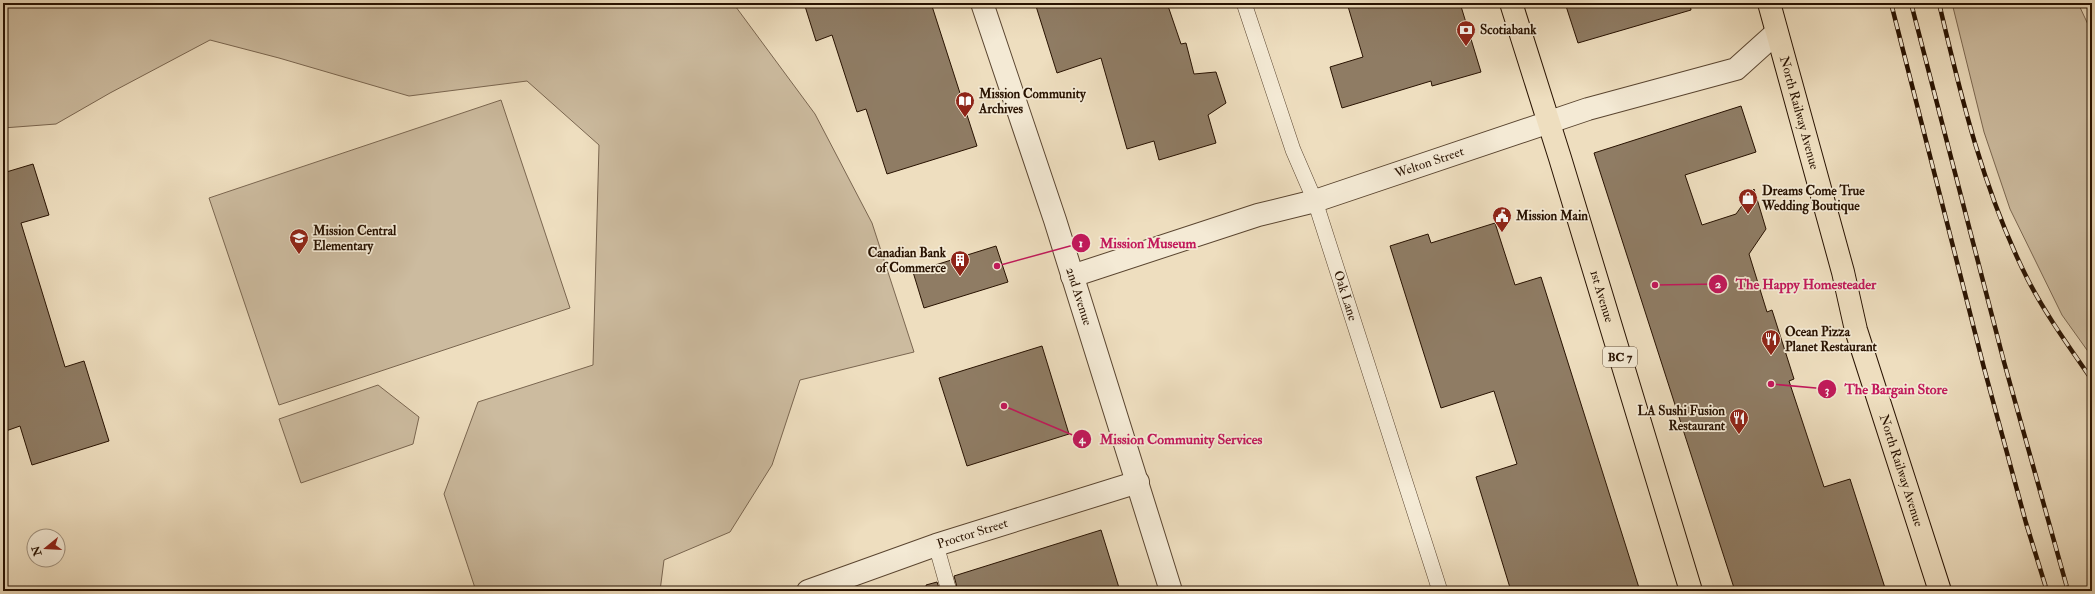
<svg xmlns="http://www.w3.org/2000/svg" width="2095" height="594" font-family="'IM FELL Double Pica',serif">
  <rect width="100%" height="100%" fill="#eedebf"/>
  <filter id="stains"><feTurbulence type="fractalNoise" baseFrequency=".005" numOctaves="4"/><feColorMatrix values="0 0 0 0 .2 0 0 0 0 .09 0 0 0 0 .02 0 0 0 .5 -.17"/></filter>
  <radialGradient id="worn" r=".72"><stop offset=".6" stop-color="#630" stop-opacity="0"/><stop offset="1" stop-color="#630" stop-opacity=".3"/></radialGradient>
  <path fill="#ccbb9f" stroke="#7a6650" d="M3,3h730l82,111 57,109 42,129 -114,28 -28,85 -42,67 -66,28 -4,31h-184l-32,-97 34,-92 115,-37 6,-220 -72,-64 -118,15 -130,-38 -69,-18 -100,53 -54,31 -53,4z
    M1952,3h126l14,30v324l-30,-42 -52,-106 -26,-77z
    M501,100l69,208 -291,97 -70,-207z
    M378,385l41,32 -6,27 -112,39 -22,-64z"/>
  <path fill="#8f7c64" stroke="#281201" d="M804,3h127l46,143 -90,28 -21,-65 -9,3 -25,-77 -16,6z
    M1035,3h132l14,41 5,-1 8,31 22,-2 10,31 -18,12 8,28 -57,17 -5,-19 -27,8 -26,-91 -44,15z
    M1347,3h113l21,69 -49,14 -1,-5 -89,27 -12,-41 33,-10z
    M1565,3h125l1,7 -113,33z
    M1741,106l15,46 -71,23 17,50 34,-11 18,-25 12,40 -17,25 18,58 5,-2 22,69 -5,2 35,106 26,-8 36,112h-151l-141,-438z
    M33,164l16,51 -28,8 44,144 19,-6 25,80 -77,24 -12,-39 -17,6v-259z
    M1495,223l20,62 26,-8 99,314h-129l-35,-114 41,-13 -23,-73 -53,17 -51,-162 38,-12 3,9z
    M996,246l12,36 -84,26 -11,-36z
    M1042,346l27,88 -102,32 -28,-88z
    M1101,530l19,61h-162l-4,-15z
    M937,582l3,9h-13l-1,-6z"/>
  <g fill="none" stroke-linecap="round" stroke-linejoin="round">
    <g stroke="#5a4530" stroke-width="16">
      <g id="lane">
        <path id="s1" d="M1244,3l49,147 22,51 125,390"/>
        <path d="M936,545l13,46"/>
      </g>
    </g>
    <g stroke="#5a4530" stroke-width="24">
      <g id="street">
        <path id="s2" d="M982,3l73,217 116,371"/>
        <path id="s3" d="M1072,276l186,-61 57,-14 273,-92 148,-40 40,-36"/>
        <path id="s4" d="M808,591l128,-46 202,-63"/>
      </g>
    </g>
    <g stroke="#281201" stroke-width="24">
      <g id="primary">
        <path id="s5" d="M1511,3l49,155 131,433"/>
        <path id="s6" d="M1769,3l74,269 13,58 84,261"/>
      </g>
    </g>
    <use href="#lane" stroke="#f4ead5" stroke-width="15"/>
    <use href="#street" stroke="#f4ead5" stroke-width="22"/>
    <use href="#primary" stroke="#eedebf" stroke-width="22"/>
    <g stroke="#281201" stroke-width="4.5">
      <path id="rail" d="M1891,3l93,365 42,155 21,68
        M1911,3l93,359 64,229
        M1939,3c22,94 45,190 89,277 18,35 42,68 64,100"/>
    </g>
    <use href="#rail" stroke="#f4ead5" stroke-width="3" stroke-dasharray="9" stroke-linecap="butt"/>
  </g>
  <defs>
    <g id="bank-pin" transform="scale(1)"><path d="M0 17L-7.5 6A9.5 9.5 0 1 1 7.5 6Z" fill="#8f2418" stroke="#f4ead5"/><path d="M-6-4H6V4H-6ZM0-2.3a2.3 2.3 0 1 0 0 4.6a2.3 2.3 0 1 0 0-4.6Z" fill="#fff"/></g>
    <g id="library-pin" transform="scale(1)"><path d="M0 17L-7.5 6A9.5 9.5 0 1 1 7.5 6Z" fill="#8f2418" stroke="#f4ead5"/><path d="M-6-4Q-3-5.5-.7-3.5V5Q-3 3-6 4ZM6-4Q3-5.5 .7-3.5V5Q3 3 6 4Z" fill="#fff"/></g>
    <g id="shop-pin" transform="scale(1)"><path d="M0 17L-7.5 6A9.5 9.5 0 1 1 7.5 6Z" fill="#8f2418" stroke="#f4ead5"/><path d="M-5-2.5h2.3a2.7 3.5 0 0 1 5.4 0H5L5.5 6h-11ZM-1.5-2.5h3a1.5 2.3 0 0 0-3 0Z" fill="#fff"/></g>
    <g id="civic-pin" transform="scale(1)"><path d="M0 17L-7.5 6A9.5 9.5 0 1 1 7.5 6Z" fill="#8f2418" stroke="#f4ead5"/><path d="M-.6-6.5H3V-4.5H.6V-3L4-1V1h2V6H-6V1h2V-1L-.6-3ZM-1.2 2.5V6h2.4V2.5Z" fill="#fff"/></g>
    <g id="school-pin" transform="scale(1)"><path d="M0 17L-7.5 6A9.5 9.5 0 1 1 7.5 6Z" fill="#8f2418" stroke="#f4ead5"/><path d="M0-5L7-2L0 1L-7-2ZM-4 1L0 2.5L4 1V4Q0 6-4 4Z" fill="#fff"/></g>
    <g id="building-pin" transform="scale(1)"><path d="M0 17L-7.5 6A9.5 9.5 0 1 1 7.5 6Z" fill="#8f2418" stroke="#f4ead5"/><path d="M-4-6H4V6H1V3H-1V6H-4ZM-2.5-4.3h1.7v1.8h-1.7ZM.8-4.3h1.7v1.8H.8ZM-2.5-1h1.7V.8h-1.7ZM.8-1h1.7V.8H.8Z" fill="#fff"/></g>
    <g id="restaurant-pin" transform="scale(1)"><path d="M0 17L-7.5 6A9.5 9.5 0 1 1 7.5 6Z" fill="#8f2418" stroke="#f4ead5"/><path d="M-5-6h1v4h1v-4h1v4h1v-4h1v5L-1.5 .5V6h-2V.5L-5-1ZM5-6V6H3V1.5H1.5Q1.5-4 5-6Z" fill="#fff"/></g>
  </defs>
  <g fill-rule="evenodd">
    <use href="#bank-pin" x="1466" y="30"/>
    <use href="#library-pin" x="965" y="101"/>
    <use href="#shop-pin" x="1748" y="198"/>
    <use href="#civic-pin" x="1502" y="216"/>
    <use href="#school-pin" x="299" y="238"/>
    <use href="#building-pin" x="960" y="260"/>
    <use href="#restaurant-pin" x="1771" y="339"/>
    <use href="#restaurant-pin" x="1739" y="418"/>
  </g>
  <g text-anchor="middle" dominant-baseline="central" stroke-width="3.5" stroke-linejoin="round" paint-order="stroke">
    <rect fill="#f4ead5" stroke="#655341" stroke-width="1" x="1603" y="347" width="34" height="20" rx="3"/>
    <g font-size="12" font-weight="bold" fill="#281201">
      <text x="1620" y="357">BC 7</text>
    </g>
    <g font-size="13" font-weight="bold" fill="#281201" stroke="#f4ead5" text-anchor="start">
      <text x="1480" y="30">Scotiabank</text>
      <text x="979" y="94">Mission Community<tspan x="979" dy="15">Archives</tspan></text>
      <text x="1762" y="191">Dreams Come True<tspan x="1762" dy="15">Wedding Boutique</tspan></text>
      <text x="1516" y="216">Mission Main</text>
      <text x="313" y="231">Mission Central<tspan x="313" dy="15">Elementary</tspan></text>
      <text x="946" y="253" text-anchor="end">Canadian Bank<tspan x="946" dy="15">of Commerce</tspan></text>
      <text x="1785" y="332">Ocean Pizza<tspan x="1785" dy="15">Planet Restaurant</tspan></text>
      <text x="1725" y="411" text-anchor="end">LA Sushi Fusion<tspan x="1725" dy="15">Restaurant</tspan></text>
    </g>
    <g font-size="13" fill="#281201" stroke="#f4ead5">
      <text stroke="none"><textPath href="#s6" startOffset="114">North Railway Avenue</textPath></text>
      <text stroke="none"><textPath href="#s3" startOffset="375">Welton Street</textPath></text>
      <text stroke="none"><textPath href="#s2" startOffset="309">2nd Avenue</textPath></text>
      <text stroke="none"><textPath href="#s1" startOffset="310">Oak Lane</textPath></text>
      <text stroke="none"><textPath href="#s5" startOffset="307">1st Avenue</textPath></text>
      <text stroke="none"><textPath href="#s6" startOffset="486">North Railway Avenue</textPath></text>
      <text stroke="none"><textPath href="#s4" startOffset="174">Proctor Street</textPath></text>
    </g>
  </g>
  <path fill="none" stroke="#c2185b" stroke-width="1.5" d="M997 266L1081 243M1655 285L1718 284M1771 384L1827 389M1004 406L1082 439"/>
  <g fill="#c2185b" stroke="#f4ead5" stroke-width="1.5">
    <circle cx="997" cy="266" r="4"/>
    <circle cx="1655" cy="285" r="4"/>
    <circle cx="1771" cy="384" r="4"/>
    <circle cx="1004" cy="406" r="4"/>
    <circle cx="1081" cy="243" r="10"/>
    <circle cx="1718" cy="284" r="10"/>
    <circle cx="1827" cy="389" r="10"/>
    <circle cx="1082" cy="439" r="10"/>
  </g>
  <g font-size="12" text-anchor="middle" font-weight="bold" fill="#fff">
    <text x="1081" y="247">1</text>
    <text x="1718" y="288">2</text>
    <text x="1827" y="394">3</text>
    <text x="1082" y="443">4</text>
  </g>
  <g font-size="14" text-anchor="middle" font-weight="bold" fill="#c2185b" stroke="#f4ead5" stroke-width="3.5" stroke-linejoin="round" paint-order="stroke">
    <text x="1148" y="248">Mission Museum</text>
    <text x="1806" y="289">The Happy Homesteader</text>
    <text x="1896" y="394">The Bargain Store</text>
    <text x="1181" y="444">Mission Community Services</text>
  </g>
  <rect width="2095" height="594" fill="none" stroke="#eedebf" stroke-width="16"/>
  <rect x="4" y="4" width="2087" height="586" fill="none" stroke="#281201" stroke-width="2"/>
  <rect x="8" y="8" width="2079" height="578" fill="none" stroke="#281201"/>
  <g transform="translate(46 548) rotate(252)"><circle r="19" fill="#f4ead5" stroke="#a29480"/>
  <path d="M0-3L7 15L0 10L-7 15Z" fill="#8f2418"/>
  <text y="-6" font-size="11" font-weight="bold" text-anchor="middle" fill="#281201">N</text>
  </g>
  <rect width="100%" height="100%" filter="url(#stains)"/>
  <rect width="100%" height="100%" fill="url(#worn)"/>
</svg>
